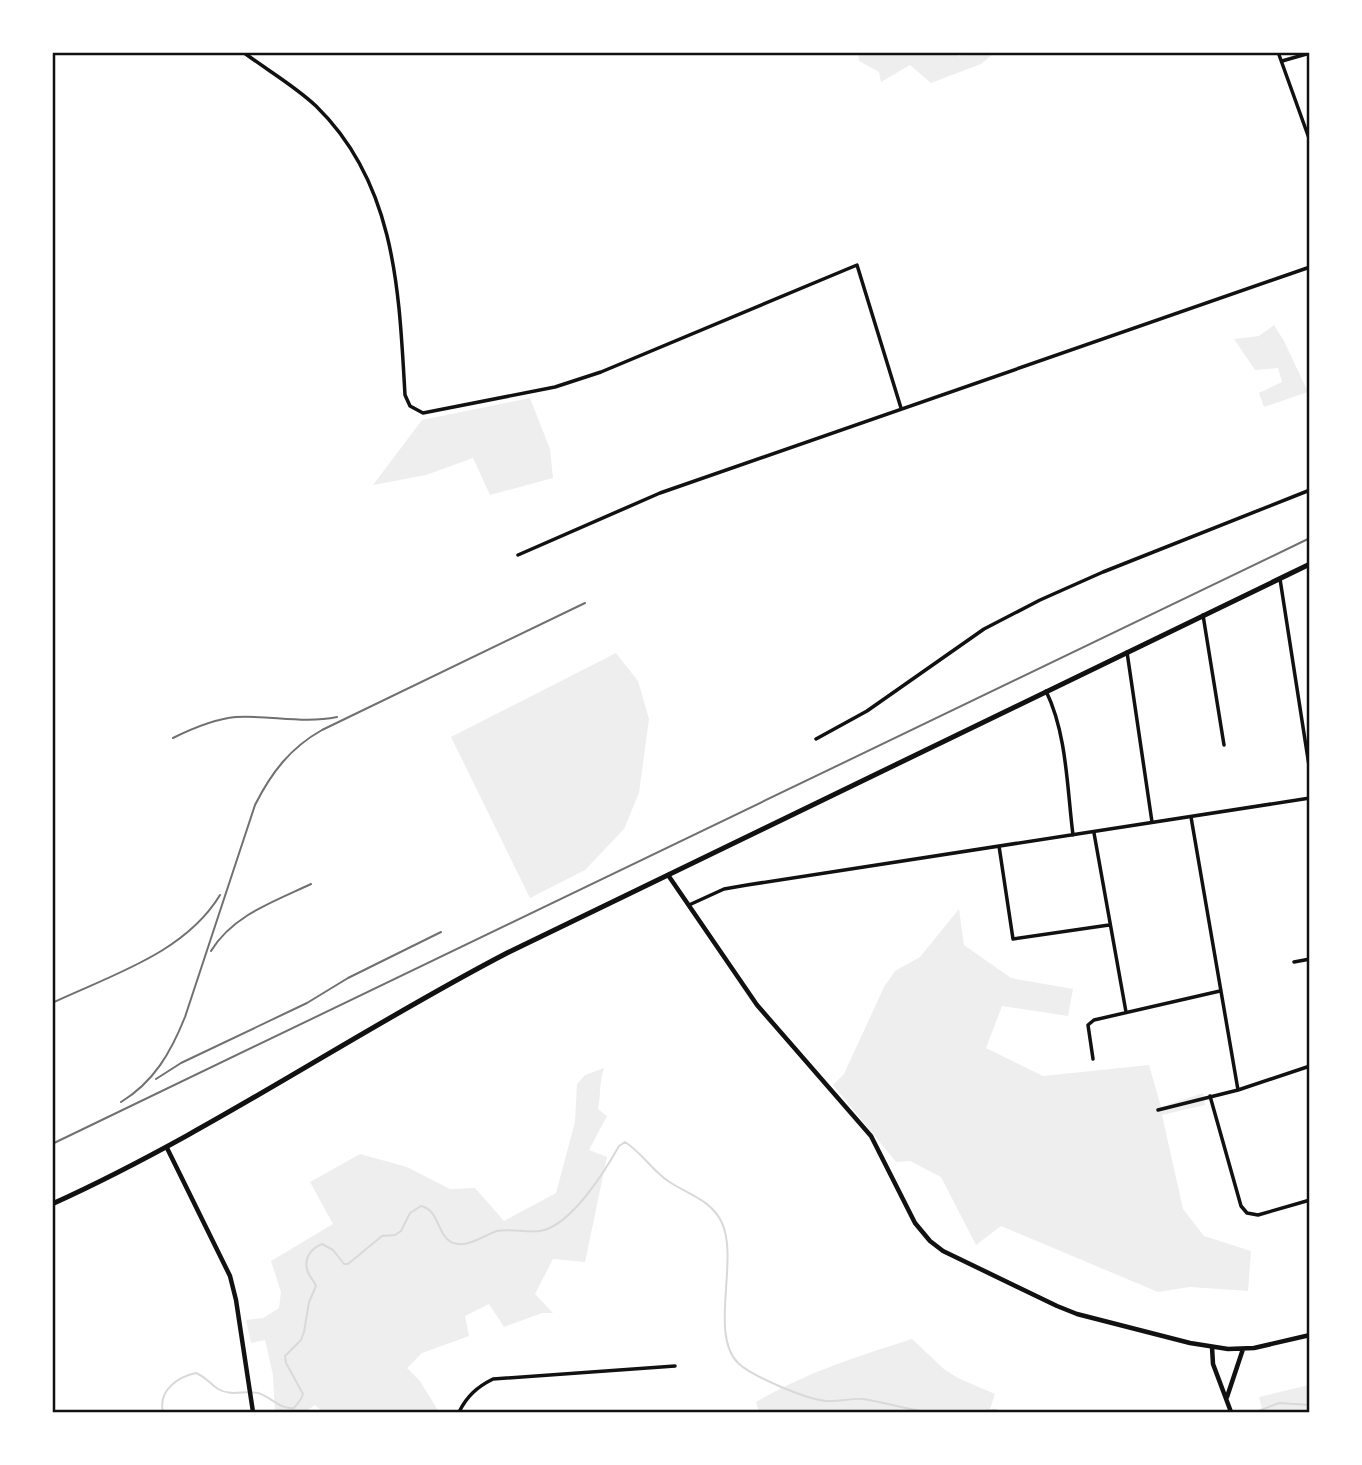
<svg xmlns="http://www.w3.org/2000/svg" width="1362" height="1465" font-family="Cabin,sans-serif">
  <rect width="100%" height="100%" fill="#fff"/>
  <path fill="#eee" d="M957,52l2,5 4,-4h29l1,1 -12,10 -50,19 -21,-18 -29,17 -2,-10 -20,-11 -1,-8z
    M1274,325l10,16 24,51 -44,15 -5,-14 23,-11 -4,-14 -23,2 -21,-31 25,-3z
    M530,398l20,51 3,29 -63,17 -17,-37 -47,17 -53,10 49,-65z
    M616,653l22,28 11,38 -10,74 -15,36 -39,41 -55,28 -79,-161z
    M959,909l5,36 47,33 62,11 -5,27 -66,-10 -16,42 57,28 106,-11 12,42 42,-14 2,12 -43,10 21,94 21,27 47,15 -3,40 -58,-4 -32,5 -157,-66 -25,19 -35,-68 -31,-16 -14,1 -63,-77 11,-11 40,-87 11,-16 25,-14z
    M604,1068c-5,15 -3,27 -6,41l9,7 -18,34 18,7 -22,105 -32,-3 -18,35 18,19h-11l-38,14 -15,-23 -24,12 4,20 -47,17 -15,15 13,13 19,31h-55l-6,-2 -2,2h-53l-8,-7 -10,7h-30l-2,-37 -8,-35 -14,3 -5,-23 17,-2 16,-10 2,-16 -10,-31 62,-37 -23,-42 50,-28 47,13 43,22 25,-1 29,33 52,-28 19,-71 2,-38 8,-9z
    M912,1339l32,30 14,9 37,16 -6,18h-230l-3,-10c52,-30 99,-45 156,-63z
    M1309,1385v27h-46l-4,-15z"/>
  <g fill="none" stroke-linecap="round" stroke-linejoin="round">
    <path stroke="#d9d9d9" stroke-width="2" d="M163,1412c-5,-21 14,-35 33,-39 10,4 14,11 22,16 14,8 26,1 40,4 12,3 22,17 36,15l7,-9 2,-5 -17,-31 -1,-7 16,-16 3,-8 5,-30 7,-16c-2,-6 -8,-10 -9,-17 -3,-12 5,-21 15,-25l11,6 11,14h4l34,-28 13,-1 6,-4 9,-18 11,-7c18,4 16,28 30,36 14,8 33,-7 46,-11 14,-3 29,2 43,0 31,-5 65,-60 79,-85l6,-4c16,10 27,28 43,39 19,13 44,19 54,42 17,37 -13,111 16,140 15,14 68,36 88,38 12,1 25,-3 37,-2 21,3 42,10 63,13
      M972,1412l23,-2 6,2
      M1256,1412l23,-9 31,2"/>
    <path stroke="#111" stroke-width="3.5" d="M243,52c24,18 52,34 73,54 80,78 83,185 89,289l5,11 13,7 132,-26 46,-15 256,-107 44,143
      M1278,52l32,89
      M1282,61l28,-8
      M518,555l142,-62 650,-226
      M1280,579l30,193
      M1203,615l21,130
      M1127,652l25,170
      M1046,691c21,43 21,97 27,144
      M816,739l51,-28 117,-82 56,-29 63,-28 207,-82
      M1191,817l47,273
      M1094,833l32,179
      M999,846l14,93 96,-14
      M689,905l35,-16 23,-4 563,-87
      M1294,962l16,-3
      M1093,1059l-5,-34 6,-5 126,-29
      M1210,1096l31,110 6,7 11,2 52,-15
      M1158,1110l80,-20 72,-24
      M459,1412c8,-16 18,-25 34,-33l182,-13"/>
    <path stroke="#111" stroke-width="4.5" d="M167,1148l63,128 6,24 17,112"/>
    <path stroke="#111" stroke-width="4.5" d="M668,875l89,130 114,131 44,87 15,18 13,10 114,55 20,8 113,29 38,6 26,-1 56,-13
      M1212,1347l1,17 18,48
      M1227,1397l16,-48"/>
    <path stroke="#111" stroke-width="5" d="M52,1204c159,-72 301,-171 455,-251l803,-389"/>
    <path stroke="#707070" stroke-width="2" d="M173,738c20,-10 41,-19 63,-21 34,-2 67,7 101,0
      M211,951c22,-36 64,-50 100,-67
      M52,1003c59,-28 133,-50 168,-108
      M156,1079l25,-16 126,-60 41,-25 93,-46
      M121,1102c33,-20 50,-50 64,-85l70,-212c16,-32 35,-57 67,-75l263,-127
      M52,1144l1258,-606"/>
  </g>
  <rect width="1362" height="1465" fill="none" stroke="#ffffff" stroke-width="108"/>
  <rect x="54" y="54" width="1254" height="1357" fill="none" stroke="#111" stroke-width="2.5"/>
</svg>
